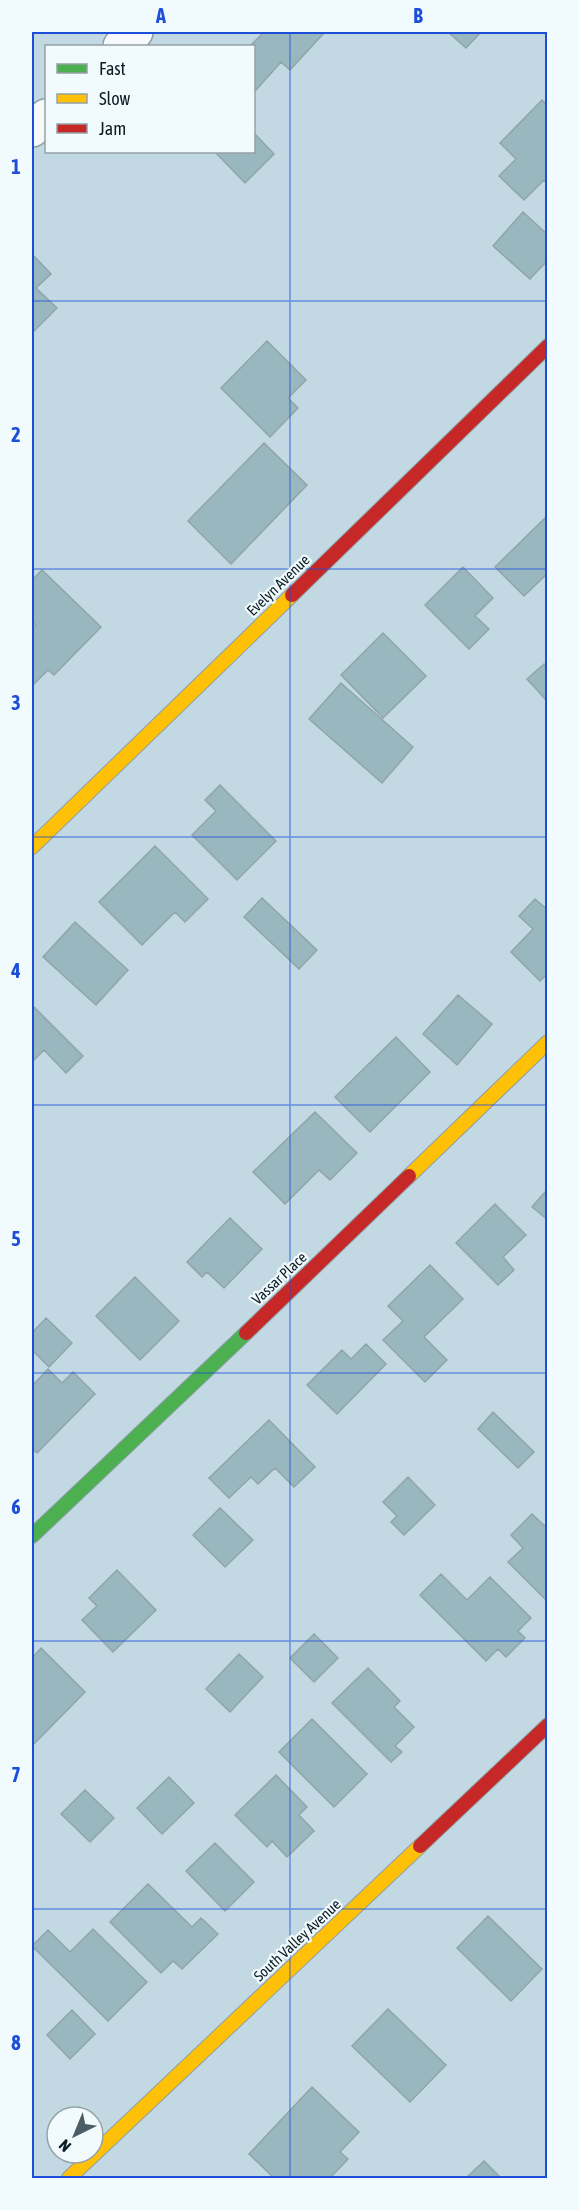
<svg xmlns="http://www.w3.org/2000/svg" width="579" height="2210" font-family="'Asap Condensed',sans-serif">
  <rect width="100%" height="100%" fill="#c2d9e3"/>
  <path fill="#98b7bf" stroke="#91a4a9" stroke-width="1.5" d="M264,32h61l-35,38 -9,-8 -25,28 -2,-3v-41h-4z
    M448,32h33l-15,16z
    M542,100l6,6v78l-4,-4 -20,20 -25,-24 17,-17 -16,-16z
    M254,133l20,21 -29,29 -30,-31h39z
    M523,212l25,23v25l-18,19 -37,-33z
    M32,254l19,20 -15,14 21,20 -25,25z
    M267,341l39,39 -18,18 10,10 -28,29 -49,-49z
    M264,443l43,42 -76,79 -43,-43z
    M548,515v58l-24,23 -29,-29z
    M463,567l30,31 -18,18 14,13 -20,20 -44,-44z
    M42,570l59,57 -47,48 -6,-5 -16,16v-57l4,-4 -4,-4v-41z
    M383,633l43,43 -43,42 -42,-43z
    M544,664l4,4v34l-21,-23z
    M341,683l72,64 -31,36 -73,-64z
    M220,785l56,56 -39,39 -45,-45 24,-24 -11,-11z
    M155,846l53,53 -23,23 -10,-10 -33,33 -43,-43z
    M262,898l55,52 -18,19 -55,-52z
    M535,899l13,11v63l-8,8 -29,-29 22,-23 -14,-13z
    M75,922l53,48 -32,35 -53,-48z
    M458,995l34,29 -35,41 -34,-31z
    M32,1005l51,51 -17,17 -22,-23 -12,12z
    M396,1037l34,35 -60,60 -35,-35z
    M315,1112l42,41 -27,27 -11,-10 -34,34 -32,-32z
    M546,1191l2,1v28l-16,-13z
    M495,1204l31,31 -23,22 11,13 -16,15 -42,-42z
    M230,1218l32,31 -38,39 -17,-16 -5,5 -15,-15z
    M430,1265l33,34 -39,38 23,23 -22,22 -42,-42 20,-19 -15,-15z
    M135,1277l44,44 -39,39 -44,-44z
    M46,1318l26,25 -23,24 -17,-17v-17z
    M366,1344l20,20 -49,50 -30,-29 35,-35 9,9z
    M48,1369l14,14 11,-11 22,22 -58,59 -5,-5v-62z
    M493,1412l41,40 -16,16 -40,-39z
    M269,1420l46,47 -21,20 -19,-19 -17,16 -7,-7 -22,21 -20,-20z
    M408,1477l27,28 -31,30 -13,-13 6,-6 -14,-14z
    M220,1508l33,32 -28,27 -32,-32z
    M532,1514l16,15v73l-40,-40 15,-14 -12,-13z
    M117,1570l39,40 -43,42 -31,-32 15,-14 -8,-8z
    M441,1574l26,26 23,-23 41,41 -13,13 7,7 -19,19 -8,-8 -12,12 -66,-66z
    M314,1634l24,24 -24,24 -24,-24z
    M41,1648l44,44 -53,54v-88z
    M239,1654l24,23 -33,35 -24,-23z
    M368,1668l32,33 -6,6 20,20 -19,19 7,6 -11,10 -59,-59z
    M312,1719l55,55 -33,33 -55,-55z
    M276,1775l31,32 -8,8 15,16 -27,26 -15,-16 -5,6 -32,-32z
    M169,1777l25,26 -32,31 -25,-26z
    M85,1790l29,28 -24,24 -29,-28z
    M215,1843l39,39 -29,29 -39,-40z
    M148,1884l44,43 9,-9 17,16 -36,35 -9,-8 -12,12 -51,-51z
    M488,1916l54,53 -31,32 -54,-53z
    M93,1929l54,53 -39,39 -76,-75 16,-16 22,22z
    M388,2009l58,56 -36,37 -58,-56z
    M72,2010l23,24 -25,25 -23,-24z
    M312,2087l47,45 -19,20 8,7 -18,19h-56l-25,-24z
    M484,2161l17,17h-35z"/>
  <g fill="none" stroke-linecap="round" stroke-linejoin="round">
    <g stroke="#8d9fa6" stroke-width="36">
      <path id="street" d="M120,46l16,-14
        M32,130l14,-14"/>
    </g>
    <g stroke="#8d9fa6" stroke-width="16">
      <path id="fast" d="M32,1536l214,-203"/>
    </g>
    <g stroke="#8d9fa6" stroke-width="16">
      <path id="slow" d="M32,847l260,-252
        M409,1176l139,-134
        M69,2178l351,-332"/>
    </g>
    <g stroke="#8d9fa6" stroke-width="16">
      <path id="jam" d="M292,595l256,-249
        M246,1333l163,-157
        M420,1846l128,-121"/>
    </g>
    <use href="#street" stroke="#f6f9fb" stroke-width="33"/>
    <use href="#fast" stroke="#4caf50" stroke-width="14"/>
    <use href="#slow" stroke="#ffc107" stroke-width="14"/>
    <use href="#jam" stroke="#c62828" stroke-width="14"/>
  </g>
  <path fill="none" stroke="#1d4ed8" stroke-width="1.5" stroke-opacity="0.55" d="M290,32v2146M32,301h516M32,569h516M32,837h516M32,1105h516M32,1373h516M32,1641h516M32,1909h516"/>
  <g text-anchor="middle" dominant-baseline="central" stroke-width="4.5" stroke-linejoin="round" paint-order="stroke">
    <g font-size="15" fill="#0b1c22" stroke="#f1fafd">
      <text transform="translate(278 585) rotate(-44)">Evelyn Avenue</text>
      <text transform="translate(279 1278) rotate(-43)">Vassar Place</text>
      <text transform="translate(297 1940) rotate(-43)">South Valley Avenue</text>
    </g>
  </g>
  <rect width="579" height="2210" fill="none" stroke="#f1fafd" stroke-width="66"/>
  <rect x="45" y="45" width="210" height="108" fill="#f1fafd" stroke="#95a1a5" stroke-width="1.5"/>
  <rect x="57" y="64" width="30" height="9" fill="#4caf50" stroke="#95a1a5" stroke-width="1.5"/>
  <text x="99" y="75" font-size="18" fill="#0b1c22">Fast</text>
  <rect x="57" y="94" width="30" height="9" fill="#ffc107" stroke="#95a1a5" stroke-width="1.5"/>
  <text x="99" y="105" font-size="18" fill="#0b1c22">Slow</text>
  <rect x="57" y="124" width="30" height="9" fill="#c62828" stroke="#95a1a5" stroke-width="1.5"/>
  <text x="99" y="135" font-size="18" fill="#0b1c22">Jam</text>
  <g transform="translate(75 2135) rotate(223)"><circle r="28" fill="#f1fafd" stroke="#95a1a5" stroke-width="1.5"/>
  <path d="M0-4.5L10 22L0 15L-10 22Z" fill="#4b5e66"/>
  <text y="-9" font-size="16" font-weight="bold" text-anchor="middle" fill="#0b1c22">N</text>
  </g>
  <rect x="33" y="33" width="513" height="2144" fill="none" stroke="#1d4ed8" stroke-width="2"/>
  <g font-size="20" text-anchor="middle" font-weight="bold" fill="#1d4ed8">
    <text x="161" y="23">A</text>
    <text x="418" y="23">B</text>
    <text x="16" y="174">1</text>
    <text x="16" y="442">2</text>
    <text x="16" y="710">3</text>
    <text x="16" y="978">4</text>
    <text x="16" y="1246">5</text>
    <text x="16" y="1514">6</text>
    <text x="16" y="1782">7</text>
    <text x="16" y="2050">8</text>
  </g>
</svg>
